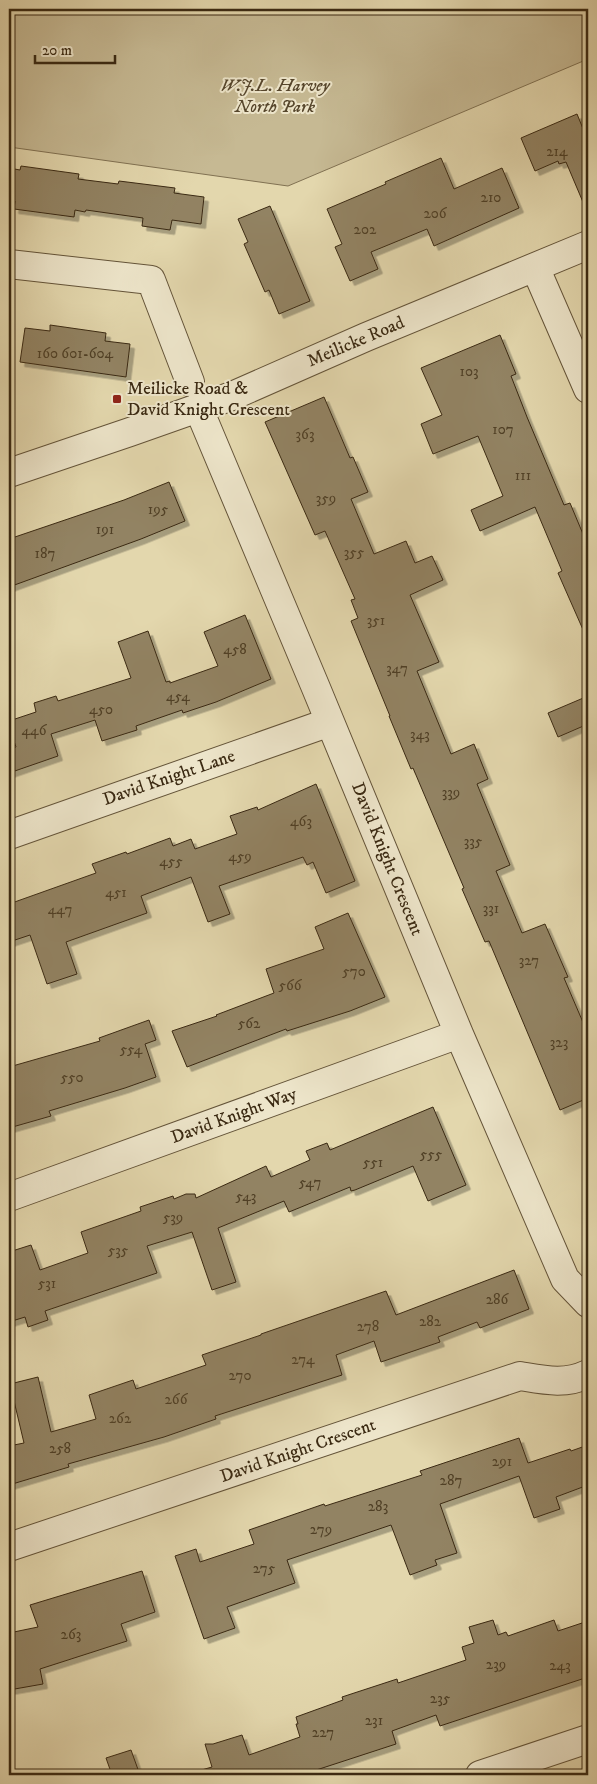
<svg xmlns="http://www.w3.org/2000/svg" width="597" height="1784" font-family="'IM FELL DW Pica',serif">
  <defs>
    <filter id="shadow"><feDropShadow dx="4.5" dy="4.5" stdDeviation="0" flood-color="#0004"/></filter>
  </defs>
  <rect width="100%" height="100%" fill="#e3d7ad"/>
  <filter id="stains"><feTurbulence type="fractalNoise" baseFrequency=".004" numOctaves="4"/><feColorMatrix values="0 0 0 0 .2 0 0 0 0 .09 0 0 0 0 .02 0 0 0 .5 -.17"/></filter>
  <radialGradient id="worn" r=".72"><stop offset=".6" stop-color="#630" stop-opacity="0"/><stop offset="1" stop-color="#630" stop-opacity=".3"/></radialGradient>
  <path fill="#c6b993" stroke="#807152" d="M9,9h579v50l-300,127 -279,-39z"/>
  <path fill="#928363" stroke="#3a2912" filter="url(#shadow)" d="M577,114l11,27v73l-22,-52 -7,2 -1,-3 -23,10 -14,-33z
    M441,158l13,31 48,-21 17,40 -85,38 -7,-17 -56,23 7,17 -28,12 -15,-34 7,-3 -15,-35 59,-25 -1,-2z
    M21,166l58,8 -1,5 40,5 1,-3 56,7 -1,5 30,4 -3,27 -29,-4 -2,10 -28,-4 1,-8 -57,-8 -1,2 -10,-2 -1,7 -60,-8 1,-8 -6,-1v-32l11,2z
    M270,206l40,95 -31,13 -10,-24 -4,2 -21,-48 4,-2 -10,-23z
    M50,325l56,8 -1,8 25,3 -4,33 -106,-15 5,-34 25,3z
    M500,335l16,39 -5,2 16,41 37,88 6,-2 18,43v95l-30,-68 4,-2 -27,-64 -55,24 -9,-21 32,-14 -25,-60 -45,18 -12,-30 21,-9 -21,-47z
    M324,397l26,61 3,-1 15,35 -17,7 23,55 32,-13 9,22 17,-7 11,24 -33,15 29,67 -22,9 34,83 23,-10 14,35 -11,5 33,81 -14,6 26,62 23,-9 23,53 -4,1 24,56v64l-28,12 -71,-169 -4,1 -23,-53 2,-1 -26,-61 -25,-59 -2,1 -22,-53h1l-39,-95 7,-3 -7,-18 4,-1 -30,-68 -10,4 -50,-113z
    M169,482l16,39 -44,18 -132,48v-48l115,-39z
    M245,615l26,64 -55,23 -33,11 -1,-3 -46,16 1,4 -35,11 -7,-21 -44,14 7,22 -49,17v-24l7,-2 -7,-21v-5l27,-9 -2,-9 22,-7 2,5 73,-23 -13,-36 30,-11 18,51 4,-1v2l48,-17 -14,-34z
    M588,696v28l-30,13 -10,-24z
    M316,784l39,97 -29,12 -13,-31 -6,3 -4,-8 -84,29 11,28 -22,8 -17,-45 -50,19 6,17 -81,29 11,32 -30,10 -17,-49 -21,7v-38l87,-31 -4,-9 34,-12 1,2 43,-16 3,8 18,-7 4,10 42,-15 -7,-18 27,-9 1,3z
    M348,913l37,84 -35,14 -63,20 -1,-2 -99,38 -15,-36 45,-15 -1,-1 58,-22 -8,-24 58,-20 -9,-22z
    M149,1020l7,20 -11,4 11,33 -31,11 -76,23 2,5 -42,12v-61l91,-26 -1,-3z
    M433,1107l33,78 -38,16 -15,-35 -58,24 -4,1 -1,-4 -61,25 -5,-11 -66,27 18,54 -24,8 -20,-58 -45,14 10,27 -112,38 3,9 -20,7 -3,-10 -16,5v-70l22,-7 9,25 48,-17 -7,-21 60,-21 -1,-4 33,-11 1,3 12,-5h9l1,4 70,-32 5,11 39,-17 -4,-9 21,-8 3,7z
    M514,1270l15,39 -49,19 -3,-6 -39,15 2,5 -59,20 -7,-21 -38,14 6,20 -127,41 1,3 -52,18 -96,27 1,3 -60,18v-39l15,-3 -14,-59 28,-7 13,55 45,-13 -7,-24 44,-15 3,9 70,-24 -4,-10 59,-20v-1l125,-43 10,24z
    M519,1438l9,25 42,-14 1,2 17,-6v40l-32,12 4,12 -26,9 -15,-42 -79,28 17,49 -22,7 2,5 -27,10 -19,-50 -104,35 8,23 -68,24 8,21 -31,11 -29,-83 21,-7 4,13 54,-18 -5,-14 75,-26 1,2 97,-31 -2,-4z
    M142,1571l13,41 -34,12 6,17 -87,28 3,15 -34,6v-57l29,-6 -8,-22z
    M493,1620l5,15 8,-3 2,4 46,-16 4,11 30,-10v56l-148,49 -4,-11 -44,16 4,13 -95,31h-102l-1,-4 14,-4 -7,-23h8l29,-9 7,20 51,-18 -4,-13h2l-2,-7 47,-17 -1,-3 55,-18 1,4 68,-23 -4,-13 12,-4 -5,-16z
    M131,1750l9,25h-28l-6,-17z"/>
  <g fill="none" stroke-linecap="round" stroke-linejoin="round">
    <g stroke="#645439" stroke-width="30">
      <path id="minor" d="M9,264l142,16 39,102
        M535,267l53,122
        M198,407l118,281 143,346 106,245 23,24
        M9,473l121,-41 102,-36 134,-59 222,-92
        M9,835l321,-113
        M9,1197l450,-163
        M9,1547l511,-171c24,4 45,9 68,-2
        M480,1775l108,-36"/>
    </g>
    <use href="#minor" stroke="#ede5ca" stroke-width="28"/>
  </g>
  <rect fill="#8f2418" stroke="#ede5ca" stroke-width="2" x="112" y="394" width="10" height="10" rx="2.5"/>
  <g text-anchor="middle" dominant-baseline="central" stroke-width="4" stroke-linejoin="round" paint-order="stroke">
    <g font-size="15" fill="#504026">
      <text x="557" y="151">214</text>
      <text x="491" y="197">210</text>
      <text x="435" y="213">206</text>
      <text x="365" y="229">202</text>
      <text x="75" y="353">160 601-604</text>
      <text x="469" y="371">103</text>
      <text x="503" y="429">107</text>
      <text x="305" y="434">363</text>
      <text x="523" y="475">111</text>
      <text x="326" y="498">359</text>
      <text x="158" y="509">195</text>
      <text x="105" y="529">191</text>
      <text x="354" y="552">355</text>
      <text x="45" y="553">187</text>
      <text x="376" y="620">351</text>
      <text x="235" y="649">458</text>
      <text x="397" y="668">347</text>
      <text x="178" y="696">454</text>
      <text x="101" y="709">450</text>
      <text x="34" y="730">446</text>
      <text x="420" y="734">343</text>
      <text x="451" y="792">339</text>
      <text x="301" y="821">463</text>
      <text x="473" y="841">335</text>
      <text x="240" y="856">459</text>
      <text x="171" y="861">455</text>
      <text x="116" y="892">451</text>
      <text x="491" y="908">331</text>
      <text x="60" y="909">447</text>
      <text x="529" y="960">327</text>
      <text x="354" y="971">570</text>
      <text x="290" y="985">566</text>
      <text x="249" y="1023">562</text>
      <text x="559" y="1042">323</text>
      <text x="131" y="1049">554</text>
      <text x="72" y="1077">550</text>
      <text x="431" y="1154">555</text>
      <text x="373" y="1162">551</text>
      <text x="310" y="1182">547</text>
      <text x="246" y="1196">543</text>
      <text x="173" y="1217">539</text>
      <text x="118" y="1250">535</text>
      <text x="47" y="1283">531</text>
      <text x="497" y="1299">286</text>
      <text x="430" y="1321">282</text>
      <text x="368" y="1326">278</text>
      <text x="303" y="1359">274</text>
      <text x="240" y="1375">270</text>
      <text x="176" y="1399">266</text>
      <text x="120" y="1418">262</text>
      <text x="60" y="1448">258</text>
      <text x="502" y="1461">291</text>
      <text x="451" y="1480">287</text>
      <text x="378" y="1506">283</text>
      <text x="321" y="1529">279</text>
      <text x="264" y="1568">275</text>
      <text x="71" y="1634">263</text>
      <text x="496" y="1664">239</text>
      <text x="560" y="1665">243</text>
      <text x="440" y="1698">235</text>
      <text x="374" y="1720">231</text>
      <text x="323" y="1732">227</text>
    </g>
    <g font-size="18" font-style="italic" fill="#56462c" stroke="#ede5ca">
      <text x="275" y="86">W.J.L. Harvey<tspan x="275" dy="21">North Park</tspan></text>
    </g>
    <g font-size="18" fill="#3a2912" stroke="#ede5ca">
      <text transform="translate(356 342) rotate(-23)">Meilicke Road</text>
      <text transform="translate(169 778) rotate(-19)">David Knight Lane</text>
      <text transform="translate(387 859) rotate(68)">David Knight Crescent</text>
      <text transform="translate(234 1116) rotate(-20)">David Knight Way</text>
      <text transform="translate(298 1451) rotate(-19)">David Knight Crescent</text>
    </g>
    <g font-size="18" fill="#3a2912" stroke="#ede5ca" text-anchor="start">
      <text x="127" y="389">Meilicke Road &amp;<tspan x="127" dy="21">David Knight Crescent</tspan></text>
    </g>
  </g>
  <rect width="597" height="1784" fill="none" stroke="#e3d7ad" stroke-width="30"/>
  <rect x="10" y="10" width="577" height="1764" fill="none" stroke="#3a2912" stroke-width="2.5"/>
  <rect x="15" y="15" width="567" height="1754" fill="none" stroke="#3a2912"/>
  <path d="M35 55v8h80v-8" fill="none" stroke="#3a2912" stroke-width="2.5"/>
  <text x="42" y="55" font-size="15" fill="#3a2912" stroke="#ede5ca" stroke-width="4" paint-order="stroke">20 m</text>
  <rect width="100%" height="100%" filter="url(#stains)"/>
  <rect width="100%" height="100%" fill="url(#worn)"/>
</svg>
